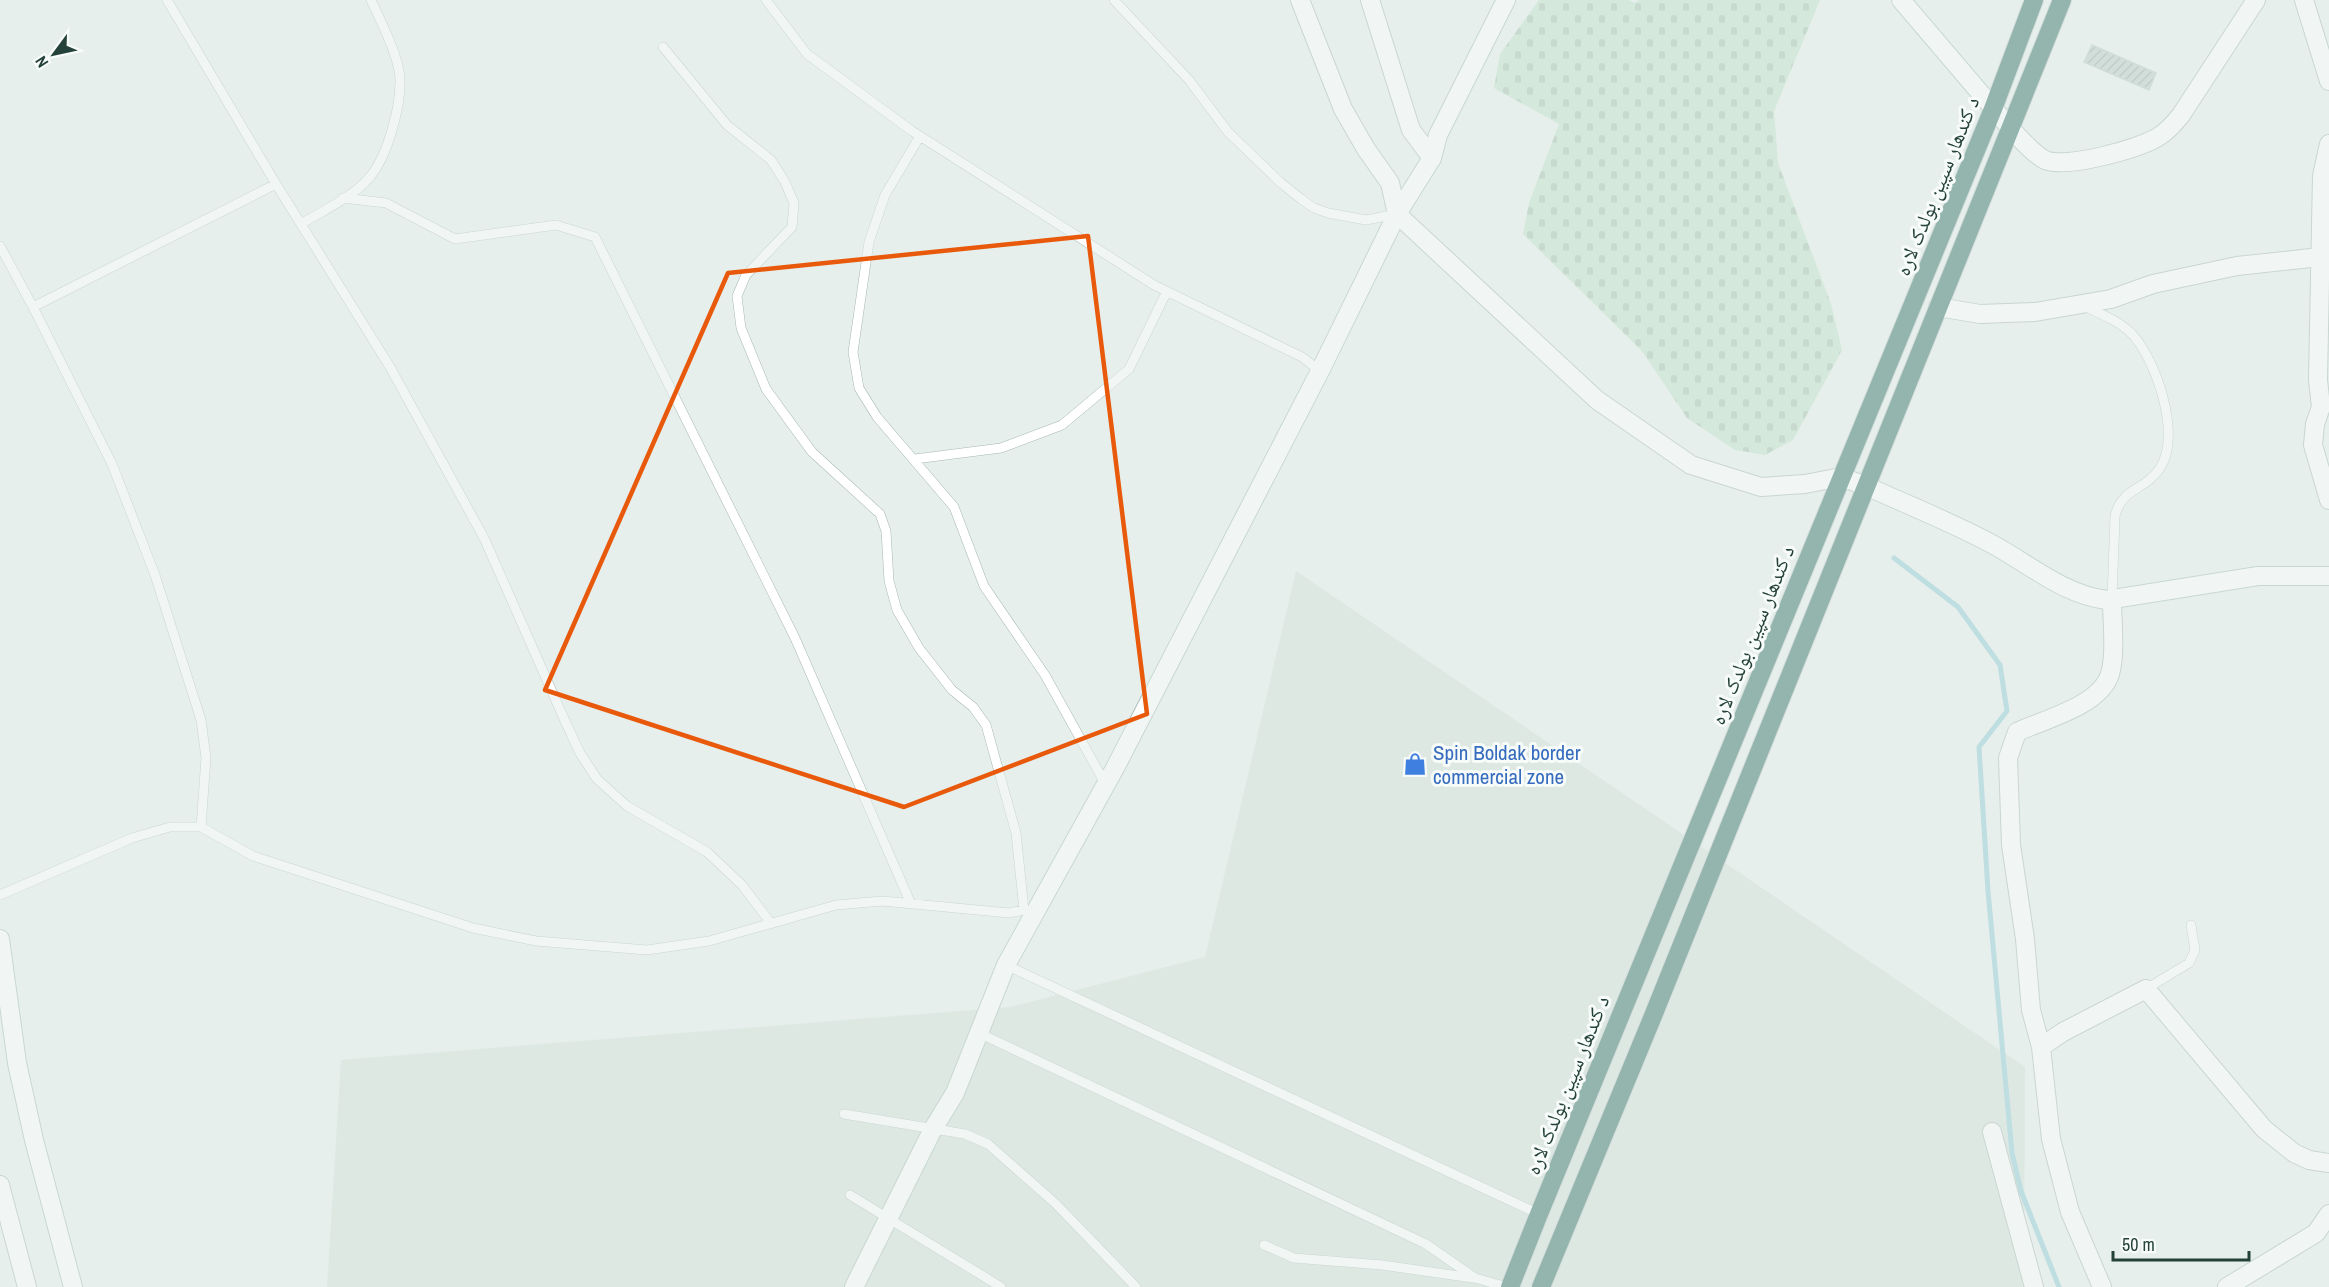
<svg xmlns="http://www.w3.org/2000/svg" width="2329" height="1287" font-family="'Archivo Narrow','Noto Naskh Arabic',sans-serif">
  <defs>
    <pattern id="cemetery-stones" width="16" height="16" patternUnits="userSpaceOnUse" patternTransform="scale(1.5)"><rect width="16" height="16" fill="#bfe0c8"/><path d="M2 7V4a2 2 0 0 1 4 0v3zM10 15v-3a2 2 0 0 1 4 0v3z" fill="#a4c1ad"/></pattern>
    <pattern id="building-hatch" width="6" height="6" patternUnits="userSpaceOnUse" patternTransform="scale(1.5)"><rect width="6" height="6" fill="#bbcac4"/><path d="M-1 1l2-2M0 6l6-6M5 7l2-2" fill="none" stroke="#98a6a0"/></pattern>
  </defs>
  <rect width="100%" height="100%" fill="#e6efeb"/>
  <path fill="#d4dfda" d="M1296,571l729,496 -1,220h-1697l14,-227 669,-53 195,-50z"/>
  <path fill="url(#cemetery-stones)" d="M1539,0h89l7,3 4,-3h181l-46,111 4,52 53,141 11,46 -49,90 -28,15 -30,-5 -48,-32 -45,-67 -119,-117 6,-31 30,-79 -65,-36 6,-34z"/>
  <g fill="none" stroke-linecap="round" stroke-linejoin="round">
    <path stroke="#8ec9d4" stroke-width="5" d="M1894,558l64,49 42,58 7,46 -28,36 9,144 24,262 9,38 38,96"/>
  </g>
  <path fill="url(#building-hatch)" stroke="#b8c9c2" stroke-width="1.5" d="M2092,45l64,28 -7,17 -65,-28z"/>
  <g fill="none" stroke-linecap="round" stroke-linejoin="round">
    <g stroke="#a8b8b2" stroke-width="10">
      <path id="lane" d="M167,0l109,184 114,183 94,171 81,183 15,32 17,26 30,27 80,46 35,33 28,37
        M766,0l41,54 105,77 242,154 148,72 18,14
        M1114,0l75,80 39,52 53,51 20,16 13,9 14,5 38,7 31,-6
        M663,47l64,78 44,35 14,22 9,21 -2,24 -46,48 -9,21 4,32 25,61 46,63 68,62 6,17 3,50 8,29 22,38 33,42 21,17 13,18 30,108 8,77
        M920,136l-35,59 -16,47 -16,110 6,36 18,29 77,90 30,79 61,89 61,110
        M343,198l43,5 69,36 101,-14 39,12 200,401 116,266
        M301,224c21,-13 52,-27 68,-46 19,-22 32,-72 31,-100 -2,-24 -19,-56 -29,-78
        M0,246l33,61 79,157 43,111 46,145 5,38 -5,69
        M2084,306c17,8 35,15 48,28 24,26 50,101 28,134 -15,23 -38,19 -45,48l-3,83
        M33,307l243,-123
        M915,459l86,-11 61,-23 67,-56 38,-78
        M0,895l132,-57 38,-11h31l52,29 220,72 63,13 111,9 62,-9 127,-36 46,-4 127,12 15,-3 11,3
        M1006,965l533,249
        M2146,989l43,-26 6,-13 -4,-25
        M979,1033l447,211 49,34 32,9
        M844,1114l121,20 23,10 68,60 80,83
        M850,1195l151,92
        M1264,1245l30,13 88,7 91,13"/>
    </g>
    <g stroke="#a8b8b2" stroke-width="20">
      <path id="street" d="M1300,0l43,109 23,40 24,34 7,31 200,186 94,65 70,22 44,-3 36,-7 25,9
        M1370,0l41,130 21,28
        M2304,0l25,81
        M2011,129c10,10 21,24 34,31 21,9 93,-11 113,-23 10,-6 16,-13 23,-22l75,-115
        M2329,144l-7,32 -4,204 3,27 -6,17 -2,21 16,55
        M1938,307l42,7 55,-2 76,-13 42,-15 84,-18 83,-9
        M2041,1047l22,-15 83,-43 118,140 30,24 15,7 20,3
        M1992,1132l42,155
        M0,1185l27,102
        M2102,1287l-32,-75 -19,-73 -10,-92 -10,-37 -6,-71 -14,-94 -3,-87 9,-26c28,-13 83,-26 93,-58 6,-20 2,-53 2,-75
        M2227,1287l89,-54 13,-19"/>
    </g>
    <g stroke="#a4bbb3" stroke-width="20">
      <path id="secondary" d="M1901,0l110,129
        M1866,486c42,19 85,36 126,58 37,20 72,51 115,56l151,-24h71
        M0,939l17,124 17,77 39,147
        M854,1287l79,-158 22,-36 51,-128 109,-197 205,-397 77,-157 35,-56 6,-23 68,-135"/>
    </g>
    <g stroke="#c2cac8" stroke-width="20">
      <path id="highway" d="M1510,1287l29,-73 454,-1105 41,-109
        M1541,1287l112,-271 409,-1016"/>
    </g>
    <use href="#lane" stroke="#fff" stroke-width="9"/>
    <use href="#street" stroke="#fff" stroke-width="18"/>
    <use href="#secondary" stroke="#fff" stroke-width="18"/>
    <use href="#highway" stroke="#2f6f62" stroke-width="18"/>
  </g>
  <path d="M0 0H2329V1287H0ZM1088,236l59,478 -243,93 -359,-117 183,-417z" fill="#e6efeb" fill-opacity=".55" fill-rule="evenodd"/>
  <path fill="none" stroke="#e8590c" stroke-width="4.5" stroke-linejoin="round" d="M1088,236l59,478 -243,93 -359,-117 183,-417z"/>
  <defs>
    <g id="shop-bare" transform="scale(1.8)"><path d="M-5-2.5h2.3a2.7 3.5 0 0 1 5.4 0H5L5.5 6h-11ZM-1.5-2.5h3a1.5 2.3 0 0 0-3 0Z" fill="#3f7fe0" stroke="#f7fbf9" stroke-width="2.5" paint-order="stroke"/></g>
  </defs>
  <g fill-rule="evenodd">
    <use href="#shop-bare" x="1415" y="764"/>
  </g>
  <g text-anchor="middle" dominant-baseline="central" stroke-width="6" stroke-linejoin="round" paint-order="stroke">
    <g font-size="21" fill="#24423a" stroke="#f7fbf9">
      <text transform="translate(1937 186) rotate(-68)">د کندهار سپین بولدک لاره</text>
      <text transform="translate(1752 635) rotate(-68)">د کندهار سپین بولدک لاره</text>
      <text transform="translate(1567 1085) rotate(-68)">د کندهار سپین بولدک لاره</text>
    </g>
    <g font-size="21" fill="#366cbe" stroke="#f7fbf9" text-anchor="start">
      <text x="1433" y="752">Spin Boldak border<tspan x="1433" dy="24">commercial zone</tspan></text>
    </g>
  </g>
  <g transform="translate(54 54) rotate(237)" stroke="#f7fbf9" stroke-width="4.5" paint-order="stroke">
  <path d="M0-4.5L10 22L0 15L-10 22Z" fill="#24423a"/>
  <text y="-9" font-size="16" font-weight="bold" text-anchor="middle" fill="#24423a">N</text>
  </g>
  <path d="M2113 1251v9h136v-9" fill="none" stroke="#24423a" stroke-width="3"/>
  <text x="2122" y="1251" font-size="18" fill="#24423a" stroke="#f7fbf9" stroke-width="4.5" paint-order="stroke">50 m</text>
</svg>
